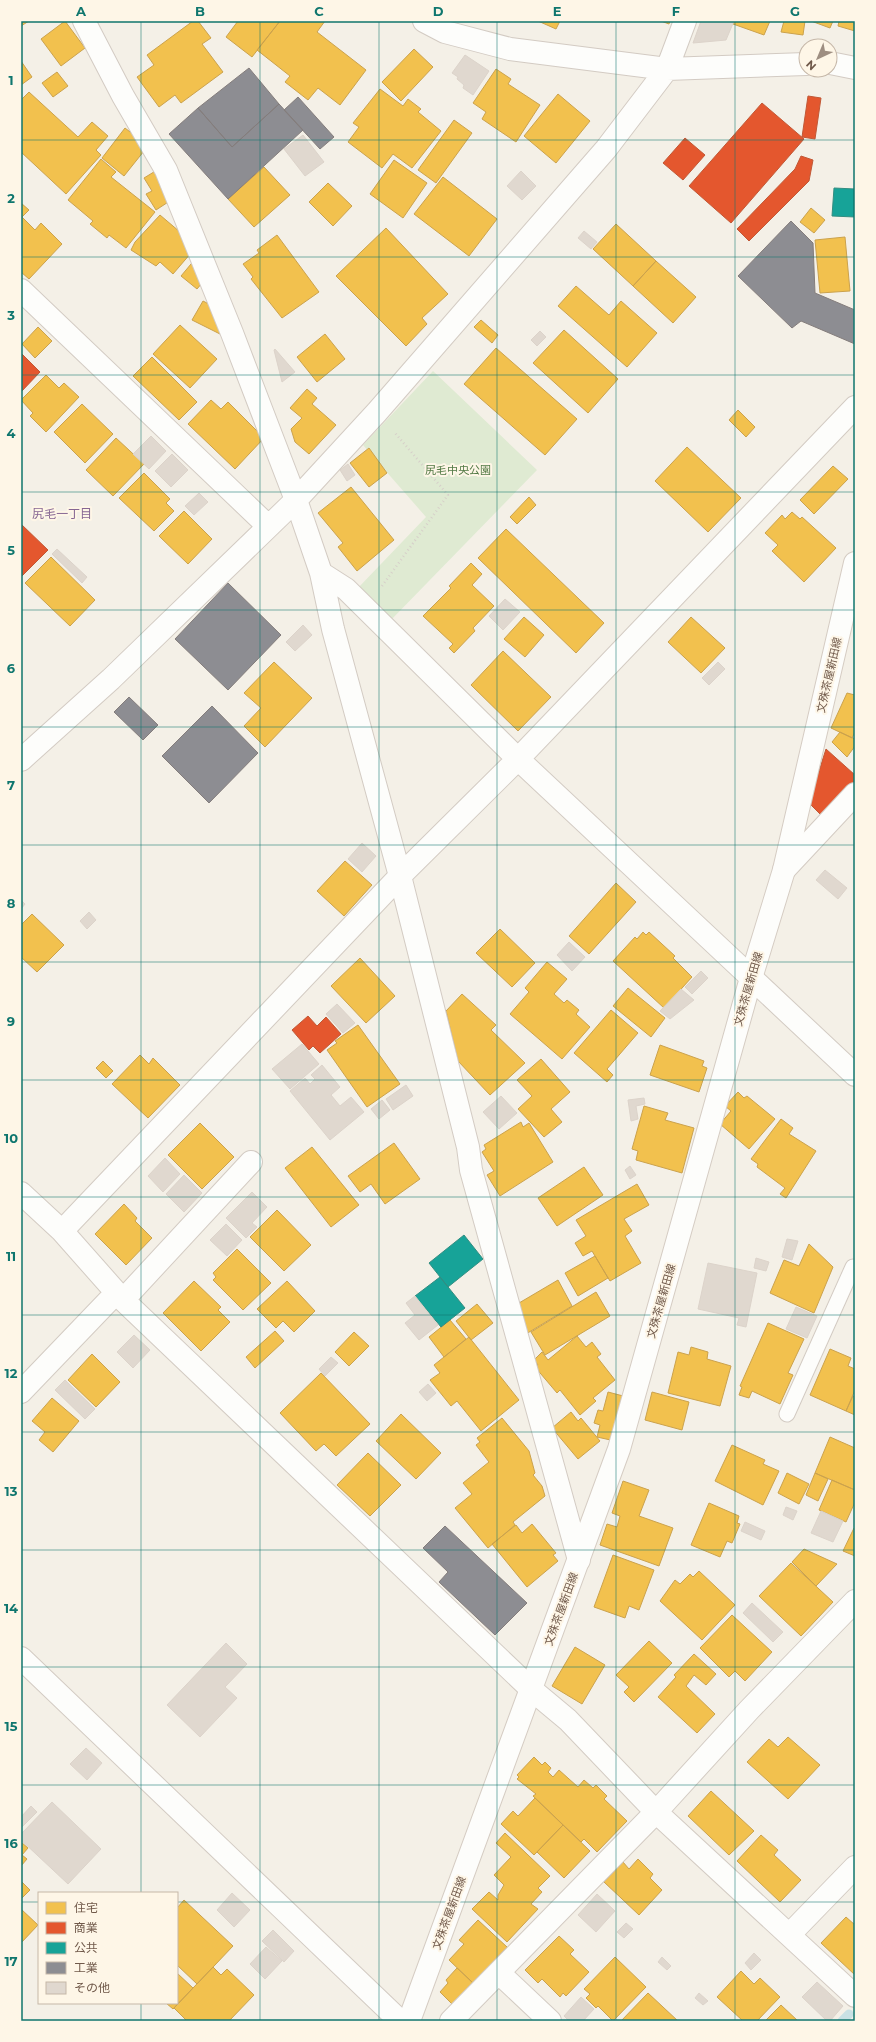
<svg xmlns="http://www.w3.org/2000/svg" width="876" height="2042" font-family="Montserrat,'Noto Sans JP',sans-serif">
  <rect width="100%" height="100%" fill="#f4f0e7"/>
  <path fill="#dfead2" d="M433,371l104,99 -146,150 -34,-31 69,-72 -63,-72z"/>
  <path fill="#f2c14e" stroke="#cba24d" d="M21,21h8l-8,5z
    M65,21l20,27 -24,18 -20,-27z
    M193,21h5l13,17 -9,6 21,28 -42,31 -6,-8 -16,12 -22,-30 17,-12 -7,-10z
    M238,21h42l-28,36 -26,-20z
    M280,21h45l-8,11 49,38 -26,35 -22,-17 -10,12 -23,-18 5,-6 -33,-26z
    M538,21h22l-4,8z
    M661,21h9l-1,3z
    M734,21h36l-6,14 -31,-11z
    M784,21h21l-2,14 -22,-3z
    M811,21h22l-3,7z
    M839,21h16v10l-17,-5z
    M414,49l19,18 -32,34 -19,-19z
    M21,61l11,16 -11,8z
    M496,69l15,10 -3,5 32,21 -24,37 -34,-23 4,-7 -13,-9z
    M57,72l11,14 -15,11 -11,-14z
    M380,89l23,17 5,-7 13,10 -3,3 23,19 -29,37 -19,-14 -11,14 -34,-26 11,-15 -6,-4z
    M29,92l49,45 14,-15 16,14 -12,14 5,5 -35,39 -45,-42v-52z
    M558,94l32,27 -34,42 -32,-27z
    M454,120l18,13 -36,50 -18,-13z
    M125,128l23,18 -24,30 -22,-18z
    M101,159l15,13 -5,5 44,35 -29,36 -17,-13 -2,3 -17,-14 3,-3 -25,-21z
    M394,160l33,23 -24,35 -33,-24z
    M162,167l17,28 -23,15 -10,-16 6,-3 -8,-13z
    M264,167l26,28 -36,32 -26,-28z
    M443,177l54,42 -28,37 -55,-42z
    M328,183l24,23 -19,20 -24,-24z
    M21,203l8,7 -7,7 -1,-1z
    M811,208l14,12 -11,13 -14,-11z
    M160,215l40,34 -9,4 -18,21 -13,-12 -4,4 -25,-16 4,-8z
    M21,216l14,14 6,-7 21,21 -33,35 -8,-7z
    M616,224l40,37 -23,25 -40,-37z
    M386,228l62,66 -26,24 5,6 -21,22 -70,-70z
    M277,235l42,57 -37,26 -31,-39 2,-2 -10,-13 16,-11 -2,-3z
    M845,237l5,54 -30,2 -5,-53z
    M196,258l16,13 -15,18 -16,-13z
    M656,261l40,36 -23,26 -40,-37z
    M576,286l33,29 12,-14 36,32 -30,34 -69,-61z
    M203,301l29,15 -10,19 -30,-15z
    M481,320l17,15 -6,8 -18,-16z
    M180,325l37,34 -27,29 -37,-34z
    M38,327l14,14 -17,17 -13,-14z
    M564,330l54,49 -30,34 -55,-50z
    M325,334l20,25 -28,23 -20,-25z
    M496,348l81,71 -32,36 -81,-71z
    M152,357l45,45 -18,18 -46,-44z
    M46,375l13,13 5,-5 15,14 -33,35 -16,-16 3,-3 -12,-13z
    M307,389l10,9 -5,6 24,21 -27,29 -14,-12 -4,-13 11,-11 -12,-10z
    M211,400l10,9 7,-7 36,36 -29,31 -47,-45z
    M82,404l31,30 -28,29 -31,-31z
    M738,410l17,17 -9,10 -17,-17z
    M116,438l28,26 -31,32 -27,-26z
    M687,447l54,51 -33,34 -53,-51z
    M369,448l18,25 -18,14 -19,-24z
    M833,466l15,13 -34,35 -14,-14z
    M144,473l26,26 -4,4 8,8 -20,20 -35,-33z
    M351,487l43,53 -37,31 -19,-24 5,-4 -25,-30z
    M529,497l7,8 -19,19 -7,-7z
    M184,511l28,28 -24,25 -29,-28z
    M792,512l8,7 2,-2 34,31 -32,34 -32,-31 6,-6 -13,-12 17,-18 3,4z
    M506,529l98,94 -28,30 -98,-95z
    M51,557l44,43 -25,26 -45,-43z
    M471,563l11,11 -10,11 22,21 -21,22 2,3 -21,22 -5,-5 4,-4 -30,-28 28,-28 -2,-2z
    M524,617l20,18 -19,22 -21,-18z
    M691,617l34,31 -24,25 -33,-31z
    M503,651l48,46 -33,34 -47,-46z
    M274,662l38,36 -47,49 -21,-21 17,-18 -17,-15z
    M847,693l8,2v37l-3,6 -21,-10z
    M840,732l15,7v7l-8,11 -15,-15z
    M345,861l27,24 -28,31 -27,-25z
    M616,883l20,19 -47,52 -20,-18z
    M32,914l32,31 -27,27 -16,-15v-32z
    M500,929l35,34 -23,24 -36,-34z
    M643,932l3,3 3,-3 26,24 -2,2 19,19 -28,31 -51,-47 22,-24 2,2z
    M360,958l35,38 -29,27 -35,-37z
    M547,962l20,17 -13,15 10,9 3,-3 12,10 -3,4 14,13 -28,32 -52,-45 19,-22 -4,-4z
    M628,988l37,30 -14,19 -38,-31z
    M462,994l34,31 -5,5 34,33 -35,32 -32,-34 -12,-50z
    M611,1010l27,23 -31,36 6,6 -6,7 -33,-29z
    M358,1025l42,59 -33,23 -40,-57 10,-7 -2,-2z
    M660,1045l44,16 -2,5 5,2 -8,24 -49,-17z
    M140,1055l9,9 4,-6 27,27 -32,33 -36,-34z
    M541,1059l29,33 -19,17 11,13 -18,15 -26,-28 14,-13 -15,-16z
    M103,1061l10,10 -7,7 -10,-10z
    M738,1092l6,6 3,-2 28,23 -26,30 -29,-25 11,-13 -6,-5z
    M644,1106l24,7 -3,7 29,8 -12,45 -46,-13 2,-9 -6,-2z
    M781,1119l12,9 -4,6 27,17 -30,47 -6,-4 5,-6 -28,-21 1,-3 -7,-5z
    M521,1122l2,5 6,-4 24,39 -53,34 -13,-21 7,-4 -12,-19 4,-3 -2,-4z
    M200,1123l34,34 -32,32 -34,-34z
    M394,1143l26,36 -35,25 -14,-20 -11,8 -12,-16z
    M312,1147l47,58 -28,22 -46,-59z
    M584,1167l19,28 -46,31 -19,-28z
    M637,1184l12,21 -25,14 8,12 -7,5 16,27 -31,18 -18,-30 -9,5 -8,-13 11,-7 -10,-16z
    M124,1204l13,14 -2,3 17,17 -26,27 -31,-31z
    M277,1210l34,35 -27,26 -34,-34z
    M809,1244l24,23 -19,46 -44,-20 14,-33 15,6z
    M237,1249l34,34 -28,27 -30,-30 3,-3 -3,-4z
    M595,1256l13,22 -30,18 -13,-23z
    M558,1280l14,26 -46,28 -7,-31z
    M194,1281l27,26 -3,3 12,12 -29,29 -38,-38z
    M287,1281l28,30 -21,21 -11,-11 -7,7 -19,-19z
    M596,1292l14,24 -65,39 -14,-23z
    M477,1304l16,19 -22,17 -15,-19z
    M450,1320l16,19 -22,18 -15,-20z
    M768,1323l36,16 -16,34 5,2 -13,29 -28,-13 -3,7 -10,-3 3,-8 -2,-1z
    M275,1331l9,10 -29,27 -9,-11z
    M354,1332l15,14 -20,20 -14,-14z
    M577,1336l9,11 6,-5 9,12 -4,3 18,23 -22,18 3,3 -16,14 -20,-25 -3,3 -22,-26 3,-2 -4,-5 8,-8 6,8z
    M469,1337l50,63 -38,31 -24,-30 -6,5 -21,-26 10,-7 -6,-8z
    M691,1347l17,5 -1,7 24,7 -11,40 -52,-13 10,-41 11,3z
    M830,1349l21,9 -3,8 7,3v21l-9,21 -36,-16z
    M92,1354l28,28 -24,25 -28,-27z
    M321,1373l49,51 -34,32 -12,-12 -8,7 -36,-38z
    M608,1392l19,5 -12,44 -18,-4 3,-12 -6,-2 4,-13 5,1z
    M652,1392l37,10 -7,28 -37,-10z
    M853,1396l2,1v18l-9,-4z
    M52,1398l27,23 -26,31 -14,-12 6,-8 -13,-11z
    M571,1412l7,9 3,-3 19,23 -22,18 -26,-31z
    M401,1414l40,39 -25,26 -40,-38z
    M502,1418l27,33 6,22 -2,2 9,11 3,10 -32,26 2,3 -27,23 -33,-40 17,-14 -9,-11 26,-21 -13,-17 4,-3 -3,-4z
    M830,1437l25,11v42l-40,-17z
    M732,1445l33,15 -2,4 16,7 -16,34 -48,-24z
    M368,1453l33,32 -31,31 -33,-31z
    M787,1473l22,11 -10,20 -21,-11z
    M815,1473l13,6 -10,22 -12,-6z
    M832,1480l23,10v12l-9,20 -27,-12z
    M623,1481l26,9 -10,26 34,12 -14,38 -59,-21 7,-21 10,3 3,-11 -8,-3z
    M709,1503l30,13 -2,7 3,1 -8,19 -5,-2 -7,16 -29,-12z
    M532,1524l24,29 -3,2 5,6 -31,26 -35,-43 24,-19 6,8z
    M854,1528l1,1v27l-12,-5z
    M804,1549l33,15 -21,22 -24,-24z
    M613,1555l41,15 -15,40 -10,-4 -4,12 -31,-11z
    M791,1563l42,39 -32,34 -42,-40z
    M699,1571l36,34 -33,35 -42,-39 15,-21 5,4 10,-10 3,3z
    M732,1615l40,37 -27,29 -10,-10 -6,6 -29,-29z
    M649,1641l23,22 -38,39 -10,-10 5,-5 -13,-12z
    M575,1647l30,18 -23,39 -30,-18z
    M694,1654l22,20 -10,11 -12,-10 -8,11 29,28 -18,19 -39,-36 18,-20 -2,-2z
    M788,1737l32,28 -32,34 -41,-37 22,-23 9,8z
    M534,1757l8,8 3,-3 6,6 -3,4 5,5 6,-7 19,17 6,-7 9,8 3,-3 11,11 -3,3 23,22 -30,31 -13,-13 -3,3 -48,-46 3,-2 -19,-15 2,-2 -2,-2z
    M711,1791l43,40 -25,24 -41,-39z
    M535,1798l28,27 -29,30 -33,-31 12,-13 5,5z
    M563,1825l27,26 -26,27 -27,-26z
    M505,1833l45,43 -12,12 4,4 -11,12 7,5 -31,33 -35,-33 17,-17 9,8v-5l6,-10 -10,-10 17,-18 -15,-14z
    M761,1835l17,15 -4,5 27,25 -21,22 -43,-41z
    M21,1842l7,6 -6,7 5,4 -6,7z
    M638,1859l15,15 -3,4 12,12 -23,25 -35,-33 19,-20 6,7z
    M21,1881l9,9 -9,9z
    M184,1900l49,46 -36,38 -20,-19v-57z
    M21,1909l17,16 -17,18z
    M846,1917l9,8v50l-34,-32z
    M478,1920l29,27 -34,36 -24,-23 15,-16 -5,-4z
    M559,1936l15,14 -4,4 19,18 -23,24 -3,-3 -3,4 -18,-18 -4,4 -13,-13z
    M615,1957l31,30 -33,34 -15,-15 -2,2 -10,-10 4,-4 -6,-5z
    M213,1967l8,8 6,-6 27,26 -25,26h-42l-13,-13z
    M457,1968l16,15 -20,22 -13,-13 8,-9 -2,-3z
    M741,1971l13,13 6,-6 20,19 -23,24h-14l-26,-24z
    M177,1973l16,15 -20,21 -7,-6h11z
    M648,1993l30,28h-57z
    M781,2005l17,16h-33z"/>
  <path fill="#e4572e" stroke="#c15836" d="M808,96l13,2 -6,41 -13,-2z
    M762,103l42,36 -73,84 -42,-37z
    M685,138l20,17 -22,25 -20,-17z
    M801,156l12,4 -4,21 -60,60 -12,-12 58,-60z
    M21,353l19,19 -19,20z
    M21,524l27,26 -27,27z
    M826,749l29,26v8l-34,32 -12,-12z
    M308,1016l9,10 9,-9 15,17 -21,19 -7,-7 -4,4 -17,-20z"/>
  <path fill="#17a398" stroke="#328d81" d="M834,188l21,1v28l-23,-1z
    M464,1235l19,24 -35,28 -19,-24z
    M440,1277l25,31 -24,19 -26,-31z"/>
  <path fill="#8d8d92" stroke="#847d7c" d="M249,68l30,36 -47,43 -34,-39z
    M298,97l36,40 -14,12 -36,-39z
    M279,104l24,26 -75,69 -59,-65 29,-26 34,39z
    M791,221l22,22 2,50 40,17v34l-54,-23 -9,7 -54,-52z
    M228,583l53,52 -53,55 -53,-51z
    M129,697l29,28 -15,15 -29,-28z
    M212,706l46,47 -49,50 -47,-47z
    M445,1526l82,77 -32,32 -56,-53 9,-10 -25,-24z"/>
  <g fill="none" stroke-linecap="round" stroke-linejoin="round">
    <path stroke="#c9e1e4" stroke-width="9" d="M842,2021l7,-7"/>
  </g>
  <path fill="#e0d8cf" stroke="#dcd3ca" d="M701,21h33l-8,19 -33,3z
    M465,55l24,16 -16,24 -10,-7 1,-3 -7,-6 1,-2 -6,-4z
    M303,135l21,27 -19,14 -21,-27z
    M521,171l15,15 -14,14 -15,-14z
    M584,231l13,11 -6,7 -13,-11z
    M540,331l6,6 -9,9 -6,-6z
    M275,349l20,23 -13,10 -8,-32z
    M151,436l15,15 -17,18 -16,-15z
    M172,454l16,16 -17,17 -16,-16z
    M348,464l7,11 -8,6 -7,-11z
    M199,493l9,9 -14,13 -9,-9z
    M57,549l30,28 -5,6 -30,-29z
    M505,599l15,13 -17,18 -14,-14z
    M303,625l9,10 -17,16 -9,-9z
    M718,662l7,7 -16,16 -7,-7z
    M362,843l14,13 -14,16 -14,-13z
    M825,870l22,18 -9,11 -22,-19z
    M21,900l4,4 -4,5z
    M89,912l7,8 -9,9 -7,-8z
    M569,942l16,15 -13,14 -15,-16z
    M701,971l7,7 -16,16 -7,-7z
    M681,989l13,11 -24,19 -10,-8z
    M337,1004l18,19 -12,10 -17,-19z
    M302,1044l17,20 -29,25 -18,-20z
    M322,1065l18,22 -9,8 9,11 11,-9 13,15 -34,28 -40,-49 15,-13 5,6 5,-5 -4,-4z
    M406,1085l7,11 -20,14 -7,-11z
    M501,1096l16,17 -18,16 -16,-17z
    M644,1098l1,6 -9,2 2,13 -7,2 -3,-21z
    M382,1100l8,10 -11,9 -8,-10z
    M165,1158l15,16 -17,18 -15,-16z
    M630,1166l6,9 -6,4 -5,-9z
    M184,1175l18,18 -18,19 -18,-18z
    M252,1192l15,15 -15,16 5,4 -11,11 -20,-20z
    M226,1224l16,16 -15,16 -17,-16z
    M787,1239l11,2 -6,19 -10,-3z
    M756,1258l13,4 -3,9 -12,-3z
    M708,1263l49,10 -11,54 -9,-2 2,-7 -41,-9z
    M415,1296l23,29 -19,15 -14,-17 10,-8 -9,-12z
    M796,1307l21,9 -10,22 -21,-9z
    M134,1335l16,15 -17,18 -16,-16z
    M331,1357l7,6 -13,13 -6,-7z
    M65,1380l30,29 -10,10 -30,-29z
    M428,1384l8,9 -9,8 -8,-9z
    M786,1507l11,4 -4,9 -10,-5z
    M821,1511l22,10 -10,21 -22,-9z
    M745,1522l20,9 -4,9 -20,-9z
    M752,1603l31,29 -10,10 -30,-29z
    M226,1643l21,21 -22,23 12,11 -37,39 -33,-32z
    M86,1748l16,15 -15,17 -17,-16z
    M52,1802l49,47 -33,35 -47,-44v-6z
    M31,1806l6,6 -16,16v-11z
    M232,1893l18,17 -16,17 -17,-17z
    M597,1894l18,17 -19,21 -18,-17z
    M626,1923l7,6 -9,9 -7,-6z
    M273,1930l21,21 -10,11 -22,-21z
    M266,1947l16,14 -17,18 -15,-15z
    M754,1953l7,7 -10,10 -6,-7z
    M662,1957l9,9 -4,4 -9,-8z
    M817,1982l26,24 -13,15h-3l-25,-24z
    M699,1993l9,8 -5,4 -8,-7z
    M581,1997l13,12 -11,12h-14l-5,-5z"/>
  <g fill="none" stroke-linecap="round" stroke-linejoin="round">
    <g stroke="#d3cbc3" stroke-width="17">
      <path id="lane" d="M787,1414l66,-147 2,2"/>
    </g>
    <g stroke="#d3cbc3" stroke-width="24">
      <path id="street" d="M84,21l39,75 43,74 66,163 64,167 25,73 12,56 67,247 68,271 3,23 108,390
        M424,21l21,11 65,17 157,20 139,-5
        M830,63l25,5
        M21,290l247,236
        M321,573l25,16 172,170 337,316
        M21,760l90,-81 185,-179 81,-88 229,-263 61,-80 18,-48
        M784,870l71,-76
        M21,1193l41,38 61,69 409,390 36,30 88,92 199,184
        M62,1231l338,-355 118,-117 337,-352
        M123,1300l128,-138
        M21,1392l95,-99
        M21,1658l379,363
        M790,1934l65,-67
        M499,1973l51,48
        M451,2021l205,-209 93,-102 106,-109"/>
    </g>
    <g stroke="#d5ccc3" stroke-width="24">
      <path id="secondary" d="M409,2021l210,-572 132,-471 33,-108 71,-307"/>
    </g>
    <path stroke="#d6cfc9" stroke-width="2.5" stroke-dasharray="1 3" stroke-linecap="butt" d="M382,586l66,-91 -53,-62"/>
    <use href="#lane" stroke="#fdfdfb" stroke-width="15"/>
    <use href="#street" stroke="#fdfdfb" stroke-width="22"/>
    <use href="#secondary" stroke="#fdfdfb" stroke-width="22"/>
  </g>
  <path fill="none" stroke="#0f766e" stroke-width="1" stroke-opacity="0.55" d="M141,21v1872M260,21v2000M379,21v2000M497,21v2000M616,21v2000M735,21v2000M21,140h834M21,257h834M21,375h834M21,492h834M21,610h834M21,727h834M21,845h834M21,962h834M21,1080h834M21,1197h834M21,1315h834M21,1432h834M21,1550h834M21,1667h834M21,1785h834M21,1902h18M177,1902h678M141,2003v18"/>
  <g text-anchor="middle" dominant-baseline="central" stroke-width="4" stroke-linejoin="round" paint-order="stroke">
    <g font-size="11" fill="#537a45" stroke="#fef6e7">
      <text x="458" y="470">尻毛中央公園</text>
    </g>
    <g font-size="11" fill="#70594a" stroke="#fef6e7">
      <text transform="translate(829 675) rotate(-77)">文殊茶屋新田線</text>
      <text transform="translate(748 989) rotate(-74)">文殊茶屋新田線</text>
      <text transform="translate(661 1301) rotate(-74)">文殊茶屋新田線</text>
      <text transform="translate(561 1609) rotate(-70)">文殊茶屋新田線</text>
      <text transform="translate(449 1913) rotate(-70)">文殊茶屋新田線</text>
    </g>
    <g font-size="12" fill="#866693" stroke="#fef6e7">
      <text x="62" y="513">尻毛一丁目</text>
    </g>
  </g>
  <rect width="876" height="2042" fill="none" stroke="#fef6e7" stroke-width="44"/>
  <rect x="38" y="1892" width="140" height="112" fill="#fef6e7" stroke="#c5b7a8"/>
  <rect x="46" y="1902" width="20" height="12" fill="#f2c14e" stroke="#c5b7a8"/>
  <text x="74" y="1912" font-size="12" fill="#70594a">住宅</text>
  <rect x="46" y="1922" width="20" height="12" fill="#e4572e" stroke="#c5b7a8"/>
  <text x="74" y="1932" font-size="12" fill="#70594a">商業</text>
  <rect x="46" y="1942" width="20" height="12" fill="#17a398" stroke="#c5b7a8"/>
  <text x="74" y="1952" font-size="12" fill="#70594a">公共</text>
  <rect x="46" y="1962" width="20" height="12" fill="#8d8d92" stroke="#c5b7a8"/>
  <text x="74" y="1972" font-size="12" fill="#70594a">工業</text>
  <rect x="46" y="1982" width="20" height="12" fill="#e0d8cf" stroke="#c5b7a8"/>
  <text x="74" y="1992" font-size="12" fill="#70594a">その他</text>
  <g transform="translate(818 58) rotate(224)"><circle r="19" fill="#fef6e7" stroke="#c5b7a8"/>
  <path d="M0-3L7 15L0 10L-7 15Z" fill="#9e8e81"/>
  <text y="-6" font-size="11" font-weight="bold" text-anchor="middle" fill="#70594a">N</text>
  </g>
  <rect x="22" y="22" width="832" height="1998" fill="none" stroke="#0f766e" stroke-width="1.5"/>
  <g font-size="13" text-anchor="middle" font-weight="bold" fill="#0f766e">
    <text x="81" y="16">A</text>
    <text x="200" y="16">B</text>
    <text x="319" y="16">C</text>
    <text x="438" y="16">D</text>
    <text x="557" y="16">E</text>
    <text x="676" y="16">F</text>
    <text x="795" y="16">G</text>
    <text x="11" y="85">1</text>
    <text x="11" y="203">2</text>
    <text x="11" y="320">3</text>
    <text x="11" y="438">4</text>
    <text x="11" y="555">5</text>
    <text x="11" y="673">6</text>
    <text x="11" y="790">7</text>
    <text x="11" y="908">8</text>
    <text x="11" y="1026">9</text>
    <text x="11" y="1143">10</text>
    <text x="11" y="1261">11</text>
    <text x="11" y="1378">12</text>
    <text x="11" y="1496">13</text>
    <text x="11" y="1613">14</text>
    <text x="11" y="1731">15</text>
    <text x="11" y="1848">16</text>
    <text x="11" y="1966">17</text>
  </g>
</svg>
